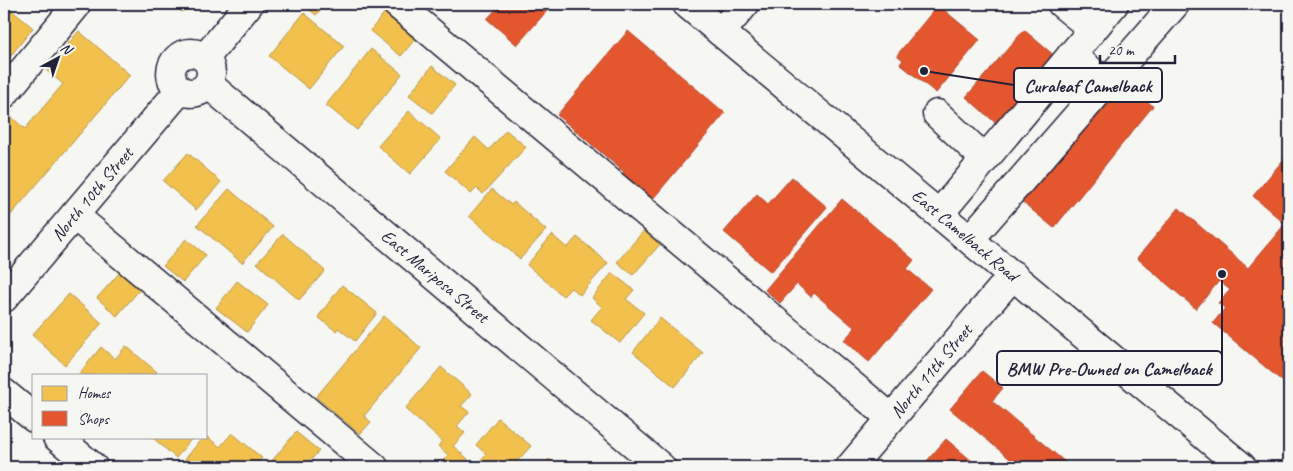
<svg xmlns="http://www.w3.org/2000/svg" width="1293" height="471" font-family="Caveat,sans-serif">
  <rect width="100%" height="100%" fill="#f6f6f2"/>
  <filter id="ink" filterUnits="userSpaceOnUse"><feTurbulence type="fractalNoise" baseFrequency=".02" numOctaves="2"/><feDisplacementMap in="SourceGraphic" scale="10" xChannelSelector="R" yChannelSelector="G"/><feConvolveMatrix kernelMatrix="1 2 1 2 8 2 1 2 1" color-interpolation-filters="sRGB"/></filter>
  <g filter="url(#ink)">
    <path fill="#f2c14e" stroke="#b49148" d="M4,4l29,24 -29,36z
      M172,4h17l-7,8z
      M303,4h22l-9,11z
      M385,12l32,25 -16,19 -31,-25z
      M304,13l40,33 -35,43 -40,-33z
      M79,31l51,44 -126,148v-103l4,-6 17,15 38,-45 -17,-14z
      M371,49l31,25 -45,56 -31,-25z
      M432,66l23,19 -23,28 -23,-18z
      M409,111l32,28 -31,35 -32,-28z
      M506,130l20,17 -43,47 -6,-6 -6,6 -26,-23 30,-34 14,13z
      M188,153l33,29 -25,28 -33,-29z
      M229,189l44,38 -31,36 -45,-38z
      M492,189l19,16 3,-3 32,28 -26,29 -51,-43z
      M646,228l16,14 -29,33 -16,-13z
      M283,234l42,37 -26,29 -42,-37z
      M552,235l15,13 10,-11 31,26 -28,32 -9,-7 -8,8 -36,-31z
      M186,239l20,16 -23,27 -20,-16z
      M121,271l20,17 -24,28 -20,-18z
      M612,273l22,17 -8,9 18,14 -24,30 -29,-23 11,-13 -10,-9z
      M237,281l31,24 -21,27 -31,-24z
      M342,285l35,28 -22,28 -17,-13 -2,3 -18,-14z
      M69,294l33,29 -37,42 -33,-30z
      M384,316l37,32 -57,68 7,6 -11,12 -44,-37z
      M660,318l43,35 -28,34 -42,-35z
      M126,346l31,26 -3,3h-76l23,-28 14,12z
      M441,367l31,27 -11,12 8,6 -12,14 8,7 -12,13 15,13 -6,8h-24l10,-12 -10,-9 4,-5 -37,-32z
      M498,418l33,28 -19,21h-37l11,-13 -10,-9z
      M296,432l23,19 -10,11 6,5h-48z
      M232,433l30,25 -8,9h-66l-6,-4 21,-26 3,-1 14,11z
      M152,437h41l-17,21z
      M549,459l10,8h-17z"/>
    <path fill="#e4572e" stroke="#aa4732" d="M501,4h52l-36,41 -30,-26z
      M938,5l42,35 -44,53 -36,-29 3,-4 -6,-5z
      M1024,30l32,27 -58,68 -32,-28z
      M628,31l97,82 -73,87 -30,-25 2,-3 -67,-57z
      M1120,79l33,27 -99,122 -33,-27z
      M1289,153v234l-76,-64 12,-15 -7,-5 12,-13 -11,-9 -23,28 -59,-51 42,-50 69,60 37,-44 -32,-28z
      M792,177l35,30 -56,65 -47,-40 33,-38 11,10z
      M842,199l72,61 -7,9 24,20 -62,73 -25,-22 11,-12 -41,-35 -3,4 -14,-13 -17,19 -15,-13z
      M982,371l21,17 -11,13 79,66h-62l-3,-2 4,-6 -60,-50z
      M946,439l33,28h-47l-6,-5z"/>
    <g fill="none" stroke-linecap="round" stroke-linejoin="round">
      <g stroke="#22223b" stroke-width="31">
        <path id="minor" d="M397,4l494,414
          M1062,4l31,25
          M721,32l24,-28
          M171 73a20 20 0 1 1 40 0a20 20 0 1 1-40 0Z
          M1071,55l35,28
          M205,58l44,-54
          M208,84l453,383
          M4,94l71,-87
          M937,114l48,45
          M940,213l174,-209
          M74,215l300,252
          M970,239l205,-235
          M4,298l176,-208
          M4,393l30,25
          M57,437l36,30
          M850,467l163,-192"/>
      </g>
      <g stroke="#22223b" stroke-width="31">
        <path id="major" d="M687,4l555,463"/>
      </g>
      <use href="#minor" stroke="#f6f6f2" stroke-width="28"/>
      <use href="#major" stroke="#f6f6f2" stroke-width="28"/>
    </g>
  </g>
  <g text-anchor="middle" dominant-baseline="central" stroke-width="5" stroke-linejoin="round" paint-order="stroke">
    <g font-size="18" fill="#22223b" stroke="#f6f6f2">
      <text transform="translate(92 194) rotate(-50)">North 10th Street</text>
      <text transform="translate(965 235) rotate(40)">East Camelback Road</text>
      <text transform="translate(435 276) rotate(40)">East Mariposa Street</text>
      <text transform="translate(931 371) rotate(-50)">North 11th Street</text>
    </g>
  </g>
  <path fill="none" stroke="#22223b" stroke-width="2" d="M924 71L1014 85M1222 274L1222 368"/>
  <g fill="#22223b" stroke="#f6f6f2" stroke-width="2">
    <circle cx="924" cy="71" r="5"/>
    <circle cx="1222" cy="274" r="5"/>
  </g>
  <g fill="#f6f6f2" stroke="#22223b" stroke-width="2">
    <rect x="1014" y="68" width="148" height="34" rx="5"/>
    <rect x="997" y="351" width="225" height="34" rx="5"/>
  </g>
  <g font-size="19" text-anchor="middle" font-weight="bold" fill="#22223b">
    <text x="1088" y="92">Curaleaf Camelback</text>
    <text x="1109" y="375">BMW Pre-Owned on Camelback</text>
  </g>
  <rect width="1293" height="471" fill="none" stroke="#f6f6f2" stroke-width="20"/>
  <rect x="10" y="10" width="1273" height="451" fill="none" stroke="#22223b" stroke-width="2" filter="url(#ink)"/>
  <rect x="32" y="374" width="175" height="65" fill="#f6f6f2" stroke="#a1a1a9"/>
  <rect x="42" y="386" width="25" height="15" fill="#f2c14e" stroke="#a1a1a9"/>
  <text x="78" y="398" font-size="15" fill="#22223b">Homes</text>
  <rect x="42" y="411" width="25" height="15" fill="#e4572e" stroke="#a1a1a9"/>
  <text x="78" y="424" font-size="15" fill="#22223b">Shops</text>
  <g transform="translate(58 58) rotate(40)" stroke="#f6f6f2" stroke-width="4" paint-order="stroke">
  <path d="M0-4L9 19L0 12L-9 19Z" fill="#22223b"/>
  <text y="-8" font-size="14" font-weight="bold" text-anchor="middle" fill="#22223b">N</text>
  </g>
  <path d="M1100 55v8h75v-8" fill="none" stroke="#22223b" stroke-width="2.5"/>
  <text x="1108" y="55" font-size="15" fill="#22223b" stroke="#f6f6f2" stroke-width="4" paint-order="stroke">20 m</text>
</svg>
